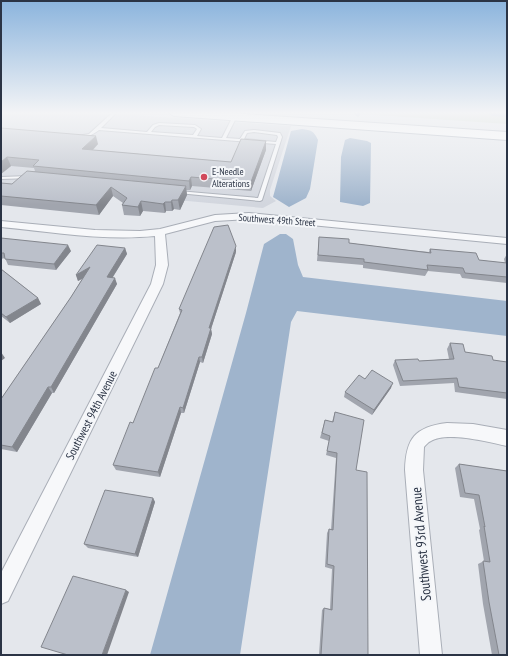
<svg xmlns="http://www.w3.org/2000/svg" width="508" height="656" font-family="'PT Sans Narrow',sans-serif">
  <rect width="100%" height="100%" fill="#e4e7ec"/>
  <path fill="#d2d6de" d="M1,113h103l187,13 -21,64v6l6,5 -13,7 -262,-24z"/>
  <path fill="#c9d6c5" d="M347,113h160v11z"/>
  <path fill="#9fb4cc" d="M302,129c9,1 12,2 16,11l-8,49 -4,9 -17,9 -16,-10 18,-66z
    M350,138l17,3 4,2 -1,60 -7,3 -23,-4 1,-45 4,-17z
    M280,234h6l7,5 5,26 5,12 204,24v35l-210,-25 -6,11 -51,333h-90l96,-342 18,-69z"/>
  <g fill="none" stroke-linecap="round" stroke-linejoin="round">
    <path fill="#9fb4cc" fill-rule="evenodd" d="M362,113l-4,4 -4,-3v-1z
      M488,113h19v4l-15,-1z"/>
    <g stroke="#a9aeb7" stroke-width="2">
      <path id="service" d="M112,113h4l-15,15 46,4 6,-7 6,-2 36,2 6,4 -4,7 25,2 10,-20 2,-1 2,1 -10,20 14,1 5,-8 9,-1 26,3 2,4 -20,63 -2,1 -82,-8 -2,-1 2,-1 80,7 18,-54 -177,-14c-7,5 -14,9 -22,6l12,-2zM159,125l35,2 3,2 -4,6 -42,-3 4,-5zM254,132l23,3 1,2 -2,5 -32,-3 3,-6z
        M29,176h2v2l-30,1v-2z"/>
    </g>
    <g stroke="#a9aeb7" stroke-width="2">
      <path id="minor" d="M249,213l258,25v6l-258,-25 -34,2 -50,13 3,31 -5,19 -155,317 -7,3v-31l150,-289 5,-19 -1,-29c-51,5 -103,-4 -154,-9v-6l94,9 45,1 20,-2 55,-14z
        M447,423l26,1 34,6v16c-17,-4 -61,-15 -76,-5 -3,1 -5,4 -7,6l-1,23 19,185h-22l-15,-185c1,-32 10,-43 42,-47z"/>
    </g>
    <g stroke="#a3abb8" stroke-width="2">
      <path id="primary" d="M169,113h60l278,19v8l-333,-24z"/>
    </g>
    <use href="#service" fill="#f7f8fa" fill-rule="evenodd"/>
    <use href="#minor" fill="#f7f8fa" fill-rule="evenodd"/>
    <use href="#primary" fill="#fff" fill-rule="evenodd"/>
  </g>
  <path fill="#a1a5ae" d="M1,128l97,16 -5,6 138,12 35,-21v9l-15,41 -59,-5 -2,4h-4l1,5 -7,15 -6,-1 -2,2h-6l-1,2 -22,-2 -3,5 -16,-1 -2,-10 1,-2 -10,-7 -14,19 -98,-10v-22l11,1 23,-13 -1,-3 -23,-2 -10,8z
    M319,237l30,6 49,6 31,3 1,-3 49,11 26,3 -1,-4 3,-5v29l-45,-5 -2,-4 -32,-3 -3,5 -62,-8v-3l-46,-4z
    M1,238l70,13 -15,19 -48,-5 -3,-7 -4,1z
    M125,248l2,6 -14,23 4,7 -63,109h-2l-35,59 -16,-3v-50l70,-102 11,-18 -4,2 -2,-6z
    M236,252l-25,77 1,5 -9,29 -3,-1 -16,51h-3l-21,64 -44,-7 -3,-5 20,-42 25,-55 22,-55 -1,-4z
    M1,269l37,29 3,6 -31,19 -9,-7z
    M450,343l15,9 28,8 14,2v37l-52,-7 -1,-9 -54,3 -7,-21 2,-5 24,1 30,-2 -2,-10z
    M391,388l-19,27 -28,-18 1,-5z
    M335,412l21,58 12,185h-49l3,-45 2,-2 6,1 2,-40 -7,-2 2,-34 2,-4 2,1 5,-72 -10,-3 3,-14 -9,-3 5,-18 7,2z
    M459,464l48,7v184h-15l-9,-51 -5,-40 6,-3 -5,-31 1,-1 -6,-30 -14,-2 -5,-29z
    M153,498l2,4 -17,55 -50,-9 -4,-4z"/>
  <path fill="#83868d" d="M96,136l2,8 -13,14 -3,-9z
    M266,141v9l-15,41v-9z
    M7,157l4,9 -10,8v-12z
    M191,177l1,9 -2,4 -1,-9z
    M186,186l1,9 -7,15 -2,-10z
    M111,187l2,9 -14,19 -3,-10z
    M172,200l2,9 -2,2 -1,-9z
    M141,201l2,10 -3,5 -2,-9z
    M165,202l1,9 -1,2 -2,-9z
    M68,245l3,6 -15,19 -2,-6z
    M236,246v6l-25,77 1,5 -9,29 -1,-6 7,-29z
    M125,248l2,6 -18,29 -2,-6z
    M90,267l2,6 -14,8 -2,-6z
    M115,278l2,6 -63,109 -3,-6z
    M38,298l3,6 -31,19 -4,-6z
    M1,352l4,6 -4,3z
    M199,357l1,5 -16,51 -1,-5z
    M393,383l-2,5 -19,27 2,-5z
    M48,387l4,6 -35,59 -5,-5z
    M180,407l1,6 -21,64 -2,-5z
    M153,498l2,4 -17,55 -3,-3z
    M126,590l3,2 -22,63h-5z"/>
  <path fill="#bbc0ca" stroke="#83868d" d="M1,128l95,8 -14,13 149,13 10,-23 25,2 -15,41 -60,-5 -2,4 -156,-15 6,-6 -32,-3 -6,5z
    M27,171l159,15 -8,14h-6l-1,2h-6l-2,2 -22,-3 -3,6 -16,-2 5,-7 -16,-11 -15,18 -95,-9v-13l11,1z
    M228,225l8,21 -27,82h2l-9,29h-3l-16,51 -3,-1 -22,65 -45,-7 17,-43 3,1 22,-55h3l24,-58 -3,-1 35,-82z
    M319,237l30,2v4l49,6 33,4 -1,-4 46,4 3,7 28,3v14l-42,-4 -2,-5 -36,-3 1,5 -64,-8v-3l-46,-4z
    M1,238l67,7 -14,19 -49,-5 -1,-6h-3z
    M97,245l28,3 -18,29 8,1 -64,109h-3l-36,60 -11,-2v-46l70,-102 19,-30 -14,8z
    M1,269l37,29 -32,19 -5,-4z
    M450,343l13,1 2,8 27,4 1,4 14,2v31l-48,-6 -2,-9 -54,3 -8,-21 23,-1 1,2 35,-2z
    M372,370l21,13 -19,27 -29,-18 14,-17 6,4z
    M335,412l29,8 -8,50 11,2 1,183h-47l3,-47 8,2 2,-44 -7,-2 2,-35 4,1 4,-77 -10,-2 3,-15 -8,-3 3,-13 8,2z
    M459,464l48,7v184h-8l-10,-53 -6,-41 7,1 -6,-36 1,1 -6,-32 -14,-2z
    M105,490l48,8 -18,56 -51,-10z
    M73,576l53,14 -24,65h-34l-27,-8z"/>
  <linearGradient id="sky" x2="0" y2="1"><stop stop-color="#8bb4dd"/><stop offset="0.55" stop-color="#f3f4f6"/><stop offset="1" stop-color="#f3f4f6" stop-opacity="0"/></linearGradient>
  <rect width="508" height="205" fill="url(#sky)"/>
  <circle fill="#d1495b" stroke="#f4f6f9" stroke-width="1.5" cx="204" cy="177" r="4"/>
  <g text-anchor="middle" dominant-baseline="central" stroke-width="4" stroke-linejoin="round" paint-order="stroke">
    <g font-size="10" fill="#2b3445" stroke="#f4f6f9" text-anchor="start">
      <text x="212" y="171">E-Needle<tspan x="212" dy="12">Alterations</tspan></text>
    </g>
    <g font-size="10" fill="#2b3445" stroke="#f4f6f9">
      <text transform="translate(277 220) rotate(4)">Southwest 49th Street</text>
    </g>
    <g font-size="12" fill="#2b3445" stroke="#f4f6f9">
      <text transform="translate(91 415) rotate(-63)">Southwest 94th Avenue</text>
    </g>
    <g font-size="14" fill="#2b3445" stroke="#f4f6f9">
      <text transform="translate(421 544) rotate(-95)">Southwest 93rd Avenue</text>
    </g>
  </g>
  <rect width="508" height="656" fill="none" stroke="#2b3445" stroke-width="4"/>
</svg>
